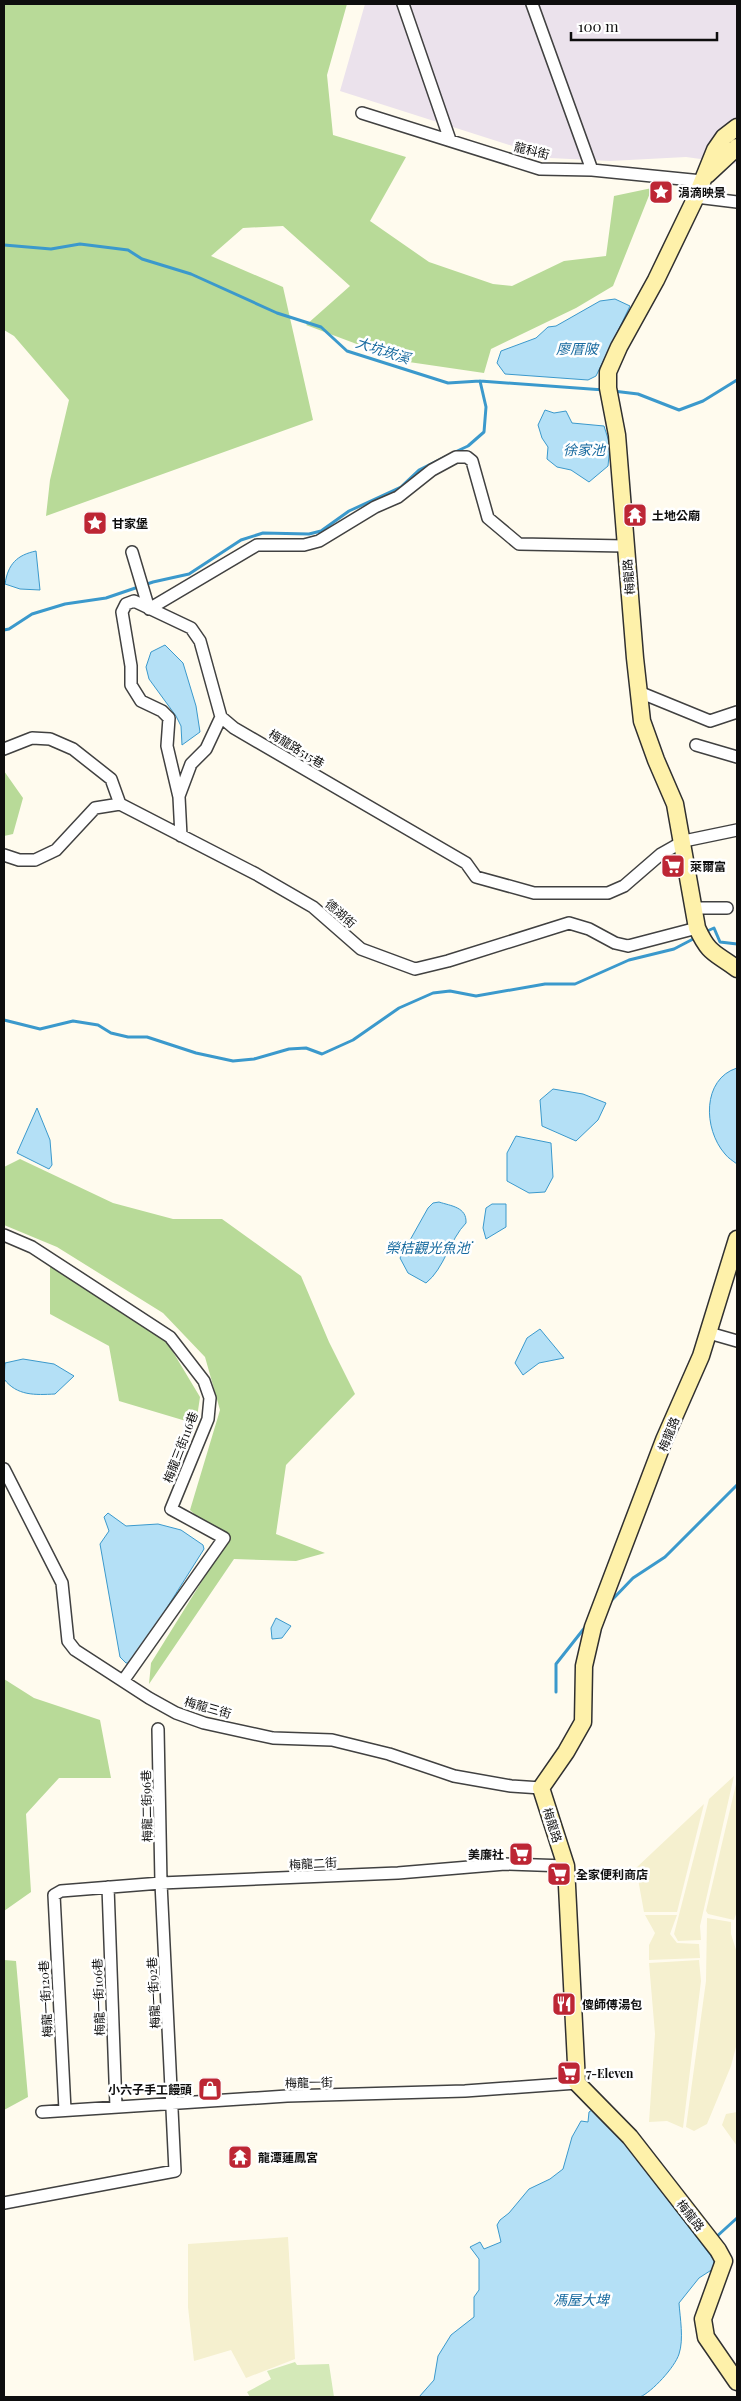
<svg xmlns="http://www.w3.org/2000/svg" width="741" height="2401" font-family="'Playfair Display','Noto Sans TC',serif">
  <rect width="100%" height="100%" fill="#fffbee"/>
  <path fill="#ebe2ec" d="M365,4h372v160l-51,-7 -76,4 -60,-3 -210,-67z"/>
  <path fill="#f5f0cf" d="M734,1776l-34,150 1,14 -23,1 -4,-7 35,-135z
    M737,1780v131l-3,9 -26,-6 -2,-3z
    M704,1804l-27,108h-33l-8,-44z
    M645,1915h32l-7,19 7,9 22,1 1,14 -51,2v-15l6,-12z
    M707,1918l24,4v12l6,19v90l-6,23 -24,58 -13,7 -8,-4 20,-146z
    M699,1960l2,21 -18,147 -16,-7 -18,1 6,-88 -6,-71z
    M737,2112v34l-15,-21 4,-11z
    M288,2237l7,122 -49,19 -15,-28 -37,11 -6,-54v-63z"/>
  <path fill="#d4e9b8" d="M295,2362l2,3 32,-1 5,33h-84l-3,-5 24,-13 -4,-8z"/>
  <path fill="#b8da98" d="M4,4h343l-20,71 6,60 73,22 -36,64 59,41 64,22 19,2 52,-25 42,-5 8,-60 38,-8 -39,98 -37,22 -85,41 -7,24 -82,-12 -96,-36 44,-39 -67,-60 -40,2 -32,28 72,31 30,133 -267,96 4,-36 19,-80 -55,-64 -10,-6z
    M4,771l19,27 -10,36 -9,2z
    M20,1159l93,44 60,16h49l79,57 28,66 26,52 -69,71 -10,69 49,19 -29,8 -62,-2 -85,125 2,-21 74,-119 -35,-34 30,-100 -15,-53 -42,-44 -106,-66 -53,-22v-58z
    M50,1265l117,77 33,55 -4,27 -77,-23 -10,-55 -59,-32z
    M4,1679l30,19 66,22 11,58h-52l-33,36 5,78 -27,19z
    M4,1960l12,1 12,136 -24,13z"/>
  <path fill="#b4e0f6" stroke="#3b99cc" d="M615,299l15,7 -34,70 -8,4 -83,-6 -8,-11 4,-12 35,-13 12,-11 8,-1 44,-25z
    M545,410l9,3 12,-2 6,12 32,3 6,19 -2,21 -19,16 -18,-12 -14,-3 -10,-8 1,-12 -6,-9 -4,-13z
    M36,551l4,39 -20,-1 -15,-5c3,-20 12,-29 31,-33z
    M165,645l18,18 13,43 4,26 -18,13 -1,-19 -5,-10 -27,-37 -3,-12 5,-15z
    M737,1068v96c-4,-3 -9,-6 -12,-10 -22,-25 -23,-75 12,-86z
    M553,1089l30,5 23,9 -8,17 -22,21 -34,-15 -2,-26z
    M37,1108l13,32 2,25 -3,4 -32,-16z
    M516,1136l35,7 2,34 -8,15 -16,1 -22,-12v-28z
    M439,1202c12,4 28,5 27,21 -16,16 -22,46 -40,60l-18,-10 -8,-15 28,-50 5,-5z
    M492,1204h14v23l-20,12 -3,-11 3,-20z
    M540,1329l24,29 -25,5 -16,12 -8,-12 12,-25z
    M23,1359l31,5 20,12 -19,18c-20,1 -38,2 -51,-15l1,-16z
    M108,1513l18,13 32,-2 23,6 22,15 1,4 -72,114h-6l-6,-6 -20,-113 9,-13 -5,-14z
    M276,1618l15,8 -9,12 -10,1 -1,-11z
    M592,2110l13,8 109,142 -1,9 -14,9 -20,25c1,15 5,36 0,51 -4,13 -27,38 -39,43h-221l15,-17 4,-24 13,-21 23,-18v-20l5,-7v-31l-9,-12 10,-5 4,7 17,-7 -4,-17 3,-5 9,-7 20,-24 21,-10 13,-10 9,-32 9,-16 7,1 1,-10z"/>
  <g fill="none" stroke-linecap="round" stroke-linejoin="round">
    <path stroke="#3b99cc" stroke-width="3" d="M4,245l47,4 29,-5 48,6 14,9 49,15 86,39 44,14 26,24 101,32 32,-2 124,9
      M613,391l25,3 41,16 24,-9 34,-21
      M453,453l15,-7 16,-14 2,-25 -6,-26
      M4,630l5,-1 23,-15 33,-10 41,-6 47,-16 36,-8 52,-34 22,-7 46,1 12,-3 28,-20 52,-24 18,-17 28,-14
      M705,932l9,-4 6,14 17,2
      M4,1020l36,9 33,-8 25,4 13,8 17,4h19l49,16 37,8 21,-2 35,-10 17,-1 16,6 31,-14 46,-32 34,-15 17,-2 26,5 69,-12h30l54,-24 45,-11 21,-11
      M610,1602l23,-24 32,-21 72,-72
      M556,1692v-28l30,-38
      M715,2238l22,-20"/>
    <g stroke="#414141" stroke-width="14">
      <path id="street" d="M403,4l47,136
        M532,4l60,166
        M362,113l178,56 52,1 110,11
        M696,197l41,5
        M132,552l17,57 108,-64h47l15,-4 56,-34 23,-10 34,-27 24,-13h11l5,4 16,57 31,26 106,2
        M639,692l71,29 27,-9
        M696,745l41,12
        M4,749l28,-11 18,1 23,10 38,30 9,25 136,70 57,33 48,42 54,20 33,-8 121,-38 20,6 26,14 13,3 69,-18
        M179,796l12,-32 15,-15 15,-32
        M181,836l-2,-39 -12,-51 2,-28 -7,-7 -21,-10 -10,-16v-19l-9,-54 4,-8 8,-3 57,27 9,13 21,76 13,11 232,135 10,14 58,16h74l16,-7 37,-32 23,-13 53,-11
        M4,855l15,5h16l21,-10 39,-42 25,-4
        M694,908h33
        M4,1235l28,12 138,90 34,44 6,17 -2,21 -37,90 53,29 -101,143
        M709,1333l28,8
        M4,1469l58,114 6,58 7,9 74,48 27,15 28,10 69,15 59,2 57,14 65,22 57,10 30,2
        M108,1887l8,220
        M65,2110l-11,-215 7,-4 100,-8 237,-10 107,-9 61,2
        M42,2112l245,-16 178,-5 112,-8
        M4,2203l171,-32 -14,-288 -3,-154"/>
    </g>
    <g stroke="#303030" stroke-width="19">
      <path id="secondary" d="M737,127l-13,10 -9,13 -19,47 -40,83 -37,67 -11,25v16l9,47 18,223 7,63 14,39 19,44 22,124c13,28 18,24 40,41
        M707,175l30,-28
        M737,1239l-36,117 -37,84 -71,187 -9,39 -1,56 -17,30 -25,36 25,78 11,217 53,54 88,113 6,11 -21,58 3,18 31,45"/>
    </g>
    <use href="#street" stroke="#fff" stroke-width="11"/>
    <use href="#secondary" stroke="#fef1aa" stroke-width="16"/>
  </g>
  <defs>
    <g id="sight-square" transform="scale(1.25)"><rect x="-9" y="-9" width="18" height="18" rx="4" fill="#bd2634" stroke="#fff"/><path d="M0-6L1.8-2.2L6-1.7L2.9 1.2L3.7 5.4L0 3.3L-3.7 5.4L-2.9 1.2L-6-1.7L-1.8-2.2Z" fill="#fff"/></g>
    <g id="temple-square" transform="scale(1.25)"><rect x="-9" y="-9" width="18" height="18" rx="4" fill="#bd2634" stroke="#fff"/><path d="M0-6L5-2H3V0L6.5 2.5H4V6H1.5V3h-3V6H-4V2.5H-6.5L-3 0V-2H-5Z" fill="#fff"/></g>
    <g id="supermarket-square" transform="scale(1.25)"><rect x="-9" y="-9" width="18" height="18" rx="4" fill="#bd2634" stroke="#fff"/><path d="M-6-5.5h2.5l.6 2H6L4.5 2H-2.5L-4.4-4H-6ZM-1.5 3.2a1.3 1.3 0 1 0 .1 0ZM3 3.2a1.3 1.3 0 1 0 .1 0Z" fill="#fff"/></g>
    <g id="restaurant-square" transform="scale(1.25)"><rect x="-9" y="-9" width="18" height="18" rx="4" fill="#bd2634" stroke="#fff"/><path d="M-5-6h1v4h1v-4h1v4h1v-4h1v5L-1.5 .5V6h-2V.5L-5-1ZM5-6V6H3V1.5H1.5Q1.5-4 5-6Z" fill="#fff"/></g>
    <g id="shop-square" transform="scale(1.25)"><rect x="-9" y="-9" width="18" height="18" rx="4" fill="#bd2634" stroke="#fff"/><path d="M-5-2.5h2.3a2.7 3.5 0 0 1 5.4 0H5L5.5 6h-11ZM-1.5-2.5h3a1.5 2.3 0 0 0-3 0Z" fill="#fff"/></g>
  </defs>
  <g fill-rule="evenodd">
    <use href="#sight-square" x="661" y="192"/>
    <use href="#temple-square" x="635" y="515"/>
    <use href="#sight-square" x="95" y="523"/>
    <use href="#supermarket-square" x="673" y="866"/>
    <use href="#supermarket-square" x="521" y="1854"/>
    <use href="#supermarket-square" x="559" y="1874"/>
    <use href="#restaurant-square" x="564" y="2004"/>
    <use href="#supermarket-square" x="569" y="2073"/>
    <use href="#shop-square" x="210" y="2089"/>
    <use href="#temple-square" x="240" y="2157"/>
  </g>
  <g text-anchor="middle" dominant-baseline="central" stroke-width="5" stroke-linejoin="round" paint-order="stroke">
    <g font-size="12" fill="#0e0e0e" stroke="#fff">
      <text transform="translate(532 150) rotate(14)">龍科街</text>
      <text transform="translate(628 577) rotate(-95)">梅龍路</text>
      <text transform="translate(297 748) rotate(31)">梅龍路515巷</text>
      <text transform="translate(341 913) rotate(41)">德湖街</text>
      <text transform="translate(668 1434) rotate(-68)">梅龍路</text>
      <text transform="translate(180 1447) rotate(-69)">梅龍三街116巷</text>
      <text transform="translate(208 1707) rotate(16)">梅龍三街</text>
      <text transform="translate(146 1806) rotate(-91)">梅龍二街96巷</text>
      <text transform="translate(553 1825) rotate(72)">梅龍路</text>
      <text transform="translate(313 1863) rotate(-3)">梅龍二街</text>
      <text transform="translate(153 1993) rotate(-93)">梅龍一街92巷</text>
      <text transform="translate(98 1997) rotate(-92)">梅龍一街106巷</text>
      <text transform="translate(45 1999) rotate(-93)">梅龍一街120巷</text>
      <text transform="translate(309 2082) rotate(-1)">梅龍一街</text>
      <text transform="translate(691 2215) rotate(52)">梅龍路</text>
    </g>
    <g font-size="12" font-weight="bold" fill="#0e0e0e" stroke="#fff" text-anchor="start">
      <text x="678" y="192">涓滴映景</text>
      <text x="652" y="515">土地公廟</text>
      <text x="112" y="523">甘家堡</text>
      <text x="690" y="866">萊爾富</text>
      <text x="504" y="1854" text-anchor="end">美廉社</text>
      <text x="576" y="1874">全家便利商店</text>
      <text x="582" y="2004">傻師傅湯包</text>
      <text x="586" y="2073">7-Eleven</text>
      <text x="192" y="2089" text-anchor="end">小六子手工饅頭</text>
      <text x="258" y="2157">龍潭蓮鳳宮</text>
    </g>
    <g font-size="14" font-style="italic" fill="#176a9f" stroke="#fff">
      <text x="577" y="348">廖厝陂</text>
      <text transform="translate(383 350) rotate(18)">大坑崁溪</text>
      <text x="584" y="449">徐家池</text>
      <text x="429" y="1247">榮桔觀光魚池˙</text>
      <text x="581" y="2299">馮屋大埤</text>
    </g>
  </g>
  <rect width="741" height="2401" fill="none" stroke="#0e0e0e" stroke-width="10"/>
  <path d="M571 32v8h146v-8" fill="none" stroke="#0e0e0e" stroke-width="2.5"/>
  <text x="578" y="32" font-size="15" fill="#0e0e0e" stroke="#ffffff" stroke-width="4" paint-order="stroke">100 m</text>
</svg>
